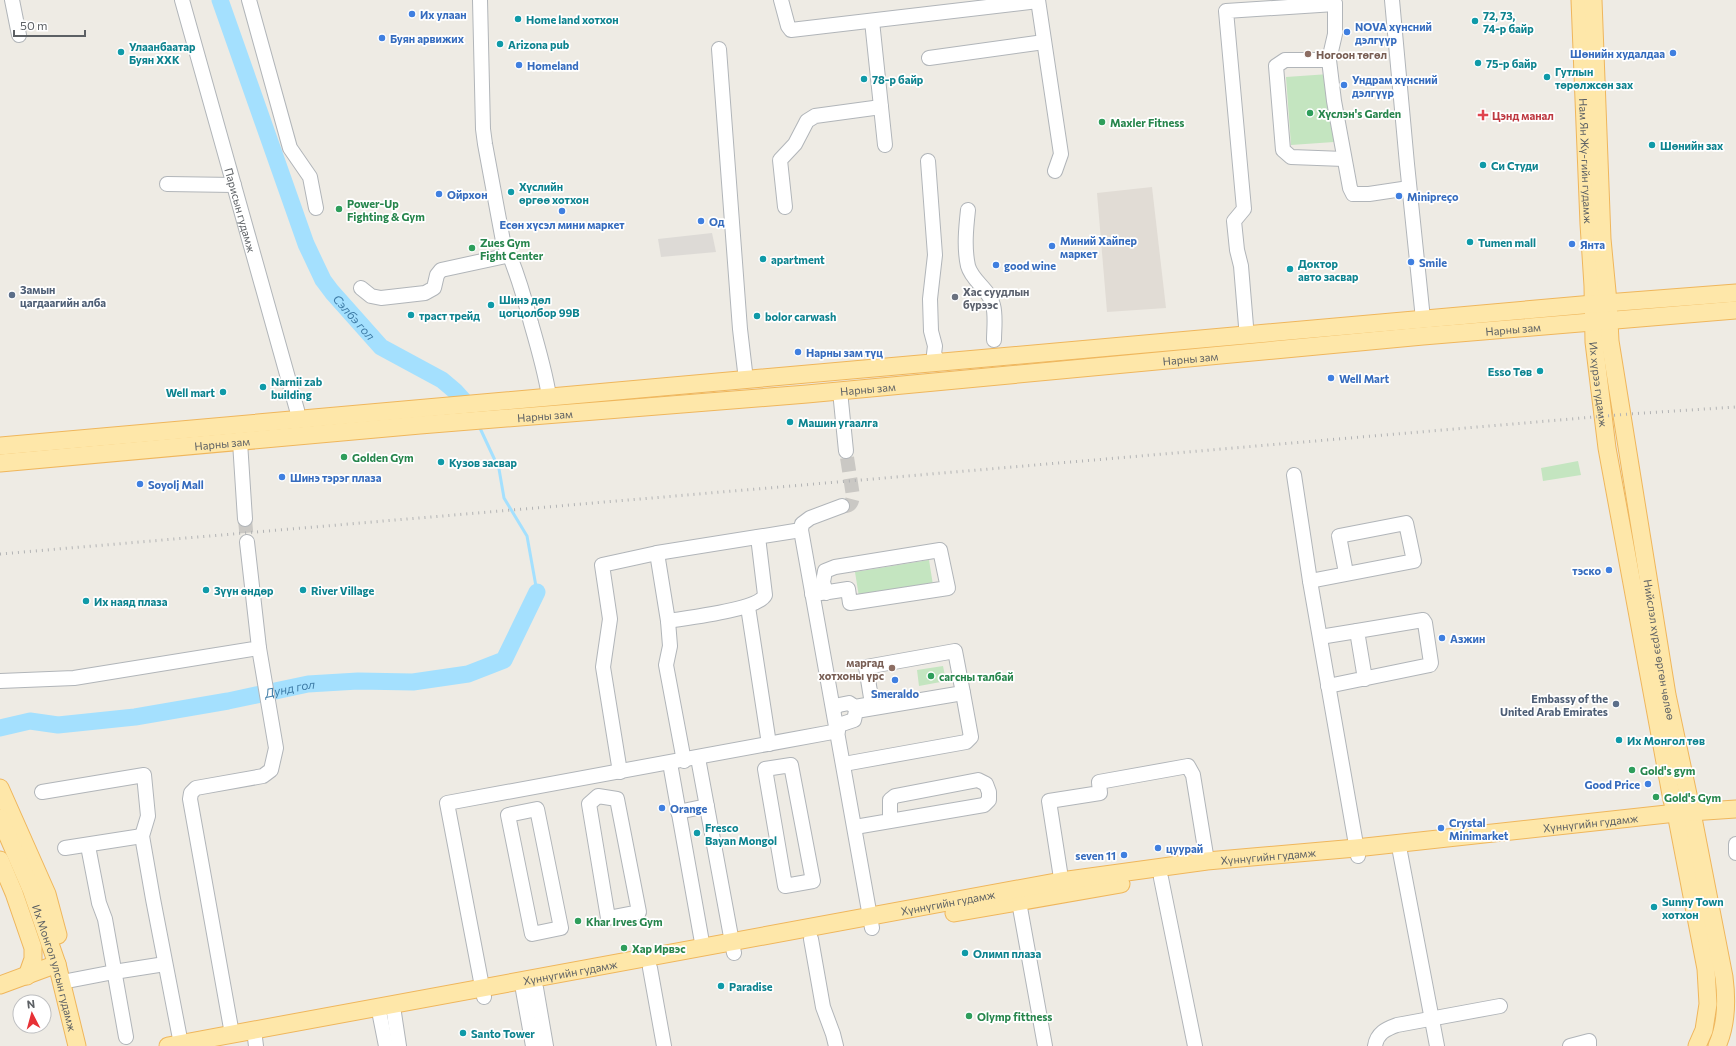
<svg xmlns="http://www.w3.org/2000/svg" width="1736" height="1046" font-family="Commissioner,sans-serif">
  <rect width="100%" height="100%" fill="#eeebe4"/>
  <path fill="#dddad6" d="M712,233l4,19 -55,5 -3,-18z"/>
  <path fill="#e1dcd5" d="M1152,187l14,121 -59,4 -10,-119z"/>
  <path fill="#c4e5c0" d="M1329,74l5,68 -43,3 -5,-68z
    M1578,461l3,14 -38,6 -2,-13z
    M929,560l4,25 -74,12 -4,-25z
    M943,666l3,15 -27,5 -2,-16z"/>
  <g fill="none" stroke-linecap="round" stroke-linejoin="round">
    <path stroke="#a4e0fe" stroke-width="3" d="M479,426l20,43 5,29 23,38 10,56"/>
    <g stroke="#a4e0fe" stroke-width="17">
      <path id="s1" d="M220,0l86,244 17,36 9,12 49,55 61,33 13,11 18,20"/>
      <path id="s2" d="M0,728l30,-7 28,4 77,-8 93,-16 80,-17 50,-3 55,1 55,-8 36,-14 33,-68"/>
    </g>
    <path stroke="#cac8c4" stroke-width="14" stroke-dasharray="14 7" stroke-linecap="butt" d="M842,506c8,1 10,-3 11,-10l-7,-45
      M245,519l2,23"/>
    <g stroke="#b1b5b9" stroke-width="16">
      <g id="minor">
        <path d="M12,0l7,35"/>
        <path id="s3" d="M182,0l115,410 1,10"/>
        <path d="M249,0l41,148 20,29 6,31"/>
        <path d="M480,0l3,129 2,15 18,97c13,26 21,55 28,82 7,24 14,48 18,73"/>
        <path d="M781,0l7,26 3,4 247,-29"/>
        <path d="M1038,0l23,154 -6,17"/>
        <path d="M1392,0l15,164 16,155"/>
        <path d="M1335,4v30l-6,26 5,41 16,87 3,6h16l40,-6"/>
        <path d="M872,21l13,124"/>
        <path d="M719,49l21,280 6,51"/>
        <path d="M929,58l115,-16"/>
        <path d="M1329,60h-44l-9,6 7,84 8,7 53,2"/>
        <path d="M928,161l7,94 -5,44 1,32 4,15 -1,8 5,8"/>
        <path d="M167,184l67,1"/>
        <path d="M785,207l-5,-47 15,-16 12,-23 8,-5 66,-9"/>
        <path d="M968,210c-2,18 -4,38 0,56 4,15 22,24 25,39 3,11 1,24 1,35"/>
        <path d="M361,288l10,8 10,2 44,-5 9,-5 3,-13 4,-5 69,-15"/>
        <path d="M1246,326l-5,-60 -4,-16 -3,-29 10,-12 -18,-198 109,-7 -1,-4"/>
        <path d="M840,391l6,60"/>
        <path d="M240,442l5,77"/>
        <path d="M1294,475l16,106 48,275"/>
        <path d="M842,506l-32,12 -8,6 -1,6 71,398"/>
        <path d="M1310,581l104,-20 -8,-38 -67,13 7,37"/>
        <path d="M812,594c12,-1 24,-3 36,-5l2,14 98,-15 -8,-38 -105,17 -10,4 -2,11 3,11"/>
        <path d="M748,607l21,137"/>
        <path d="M668,621c18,-3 90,-11 97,-26l-7,-58"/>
        <path d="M1320,637l37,-6"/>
        <path d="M0,681l74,-3 185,-30 -12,-106"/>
        <path d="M1328,686l102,-21 1,-2 -6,-40 -2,-3 -66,11 8,48"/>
        <path d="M834,708l5,-3 10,-2 6,4 17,-3 -6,-37 89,-16 8,42 -107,18 -2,9 -12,4 -5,-1"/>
        <path d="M698,758l36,195"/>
        <path d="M684,761l-18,-96 4,-19 -2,-25 -11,-68 144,-23"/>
        <path d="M670,763l33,185"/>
        <path d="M844,764l122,-22 5,-5 -8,-44"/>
        <path d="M791,765l22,116 -28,5 -20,-117z"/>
        <path d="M620,772l-17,-105 7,-48 -8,-54 55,-12"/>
        <path d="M42,792l102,-17 4,41 -6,20 11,63 28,145"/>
        <path d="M598,796l19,3 22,113 -31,6 -19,-114z"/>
        <path d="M537,809l24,119 -29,6 -24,-119z"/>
        <path d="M678,812l29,-6"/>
        <path d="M855,827l129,-22 5,-5v-8l-3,-8 -8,-4 -83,16 -5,4v21"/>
        <path d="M1736,844v9"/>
        <path d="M88,846l11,57 6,16 21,118"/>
        <path d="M65,848l77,-12"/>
        <path d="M1400,852l37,194"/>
        <path d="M1161,878l34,168"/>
        <path d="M1063,891l-14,-90 51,-8 -1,-11 89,-16 5,9 14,86"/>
        <path d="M1019,902l26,144"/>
        <path d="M811,939l12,68 10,27 3,12"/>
        <path d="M650,968l14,78"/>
        <path d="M62,982l52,-10 51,-8"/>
        <path d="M536,988l10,58"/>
        <path d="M523,990l10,56"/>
        <path d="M484,997l-37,-194 391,-72"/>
        <path d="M394,1013l5,33"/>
        <path d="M380,1016l6,30"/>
        <path d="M232,1034l-42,-235 1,-6 5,-5 67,-12 8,-6 5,-22 -17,-100"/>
        <path d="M255,1038l1,8"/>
        <path d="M1375,1046c2,-13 11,-17 22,-21l103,-19"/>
        <path d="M1570,1046l19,-5v5"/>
      </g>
    </g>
    <g stroke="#efb65c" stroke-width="19">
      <g id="major">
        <path id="s4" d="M1580,0l9,224 4,62 1,56 13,106 65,352 4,13 30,156 2,35 -4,26 -7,16"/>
        <path id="s5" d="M1593,0l9,239 6,63 2,39 57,354 27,128 30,154c3,23 3,47 -7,69"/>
        <path d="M0,446l1593,-142 143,-11"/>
        <path id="s6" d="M0,463l420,-38 387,-31 616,-58 313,-26"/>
        <path d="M0,788l47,106 11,41"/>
        <path id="s7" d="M0,818l31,71 26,75 20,82"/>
        <path d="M0,860l14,33 19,55v11l-6,17"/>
        <path d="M954,913l167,-29"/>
        <path d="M0,985l57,-21"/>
        <path id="s8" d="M168,1046l893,-165 146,-20 149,-13 320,-35 60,-4"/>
      </g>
    </g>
    <use href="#minor" stroke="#fff" stroke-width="14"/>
    <use href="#major" stroke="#fee7a9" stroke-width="17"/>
    <path stroke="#b2b3b4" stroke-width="3" stroke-dasharray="1 5" stroke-linecap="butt" d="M0,554l1629,-140 107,-7"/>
  </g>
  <g fill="#3f7fe0" stroke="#fff" stroke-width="1.5">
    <circle cx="412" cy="14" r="4"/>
    <circle cx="1347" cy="32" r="4"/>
    <circle cx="382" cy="38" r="4"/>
    <circle cx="1673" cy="53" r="4"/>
    <circle cx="519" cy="65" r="4"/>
    <circle cx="1344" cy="85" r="4"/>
    <circle cx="439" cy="194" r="4"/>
    <circle cx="1399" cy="196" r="4"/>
    <circle cx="562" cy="211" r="4"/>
    <circle cx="701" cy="221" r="4"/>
    <circle cx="1572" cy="244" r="4"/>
    <circle cx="1052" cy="246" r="4"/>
    <circle cx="1411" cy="262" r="4"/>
    <circle cx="996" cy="265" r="4"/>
    <circle cx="798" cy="352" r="4"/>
    <circle cx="1331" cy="378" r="4"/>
    <circle cx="282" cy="477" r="4"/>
    <circle cx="140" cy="484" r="4"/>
    <circle cx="1609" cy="570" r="4"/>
    <circle cx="1442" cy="638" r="4"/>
    <circle cx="895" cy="680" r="4"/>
    <circle cx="1648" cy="784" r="4"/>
    <circle cx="662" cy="808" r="4"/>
    <circle cx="1441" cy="828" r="4"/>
    <circle cx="1158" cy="848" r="4"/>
    <circle cx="1124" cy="855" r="4"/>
  </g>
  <g fill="#0f9aa8" stroke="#fff" stroke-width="1.5">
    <circle cx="518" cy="19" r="4"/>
    <circle cx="1475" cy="21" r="4"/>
    <circle cx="500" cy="44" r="4"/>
    <circle cx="121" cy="52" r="4"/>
    <circle cx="1478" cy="63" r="4"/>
    <circle cx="1547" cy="77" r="4"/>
    <circle cx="864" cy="79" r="4"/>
    <circle cx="1652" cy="145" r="4"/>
    <circle cx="1483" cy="165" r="4"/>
    <circle cx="511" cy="192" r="4"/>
    <circle cx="1470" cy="242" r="4"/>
    <circle cx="763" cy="259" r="4"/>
    <circle cx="1290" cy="269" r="4"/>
    <circle cx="491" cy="305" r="4"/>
    <circle cx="411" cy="315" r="4"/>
    <circle cx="757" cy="316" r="4"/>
    <circle cx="1540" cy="371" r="4"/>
    <circle cx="263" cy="387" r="4"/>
    <circle cx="223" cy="392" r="4"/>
    <circle cx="790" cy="422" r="4"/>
    <circle cx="441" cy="462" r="4"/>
    <circle cx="206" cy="590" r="4"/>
    <circle cx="303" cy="590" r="4"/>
    <circle cx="86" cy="601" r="4"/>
    <circle cx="1619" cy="740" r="4"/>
    <circle cx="697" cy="833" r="4"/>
    <circle cx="1654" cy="907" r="4"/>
    <circle cx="965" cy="953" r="4"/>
    <circle cx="721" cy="986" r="4"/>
    <circle cx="463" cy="1033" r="4"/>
  </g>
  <g fill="#8d6e63" stroke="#fff" stroke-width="1.5">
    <circle cx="1308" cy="54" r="4"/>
    <circle cx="892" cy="668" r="4"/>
  </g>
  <g fill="#2e9e5b" stroke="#fff" stroke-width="1.5">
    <circle cx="1310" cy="113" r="4"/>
    <circle cx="1102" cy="122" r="4"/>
    <circle cx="339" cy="209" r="4"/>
    <circle cx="472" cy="248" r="4"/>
    <circle cx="344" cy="457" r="4"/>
    <circle cx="931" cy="676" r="4"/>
    <circle cx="1632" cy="770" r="4"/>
    <circle cx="1656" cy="797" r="4"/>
    <circle cx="578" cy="921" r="4"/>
    <circle cx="624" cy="948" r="4"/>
    <circle cx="969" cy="1016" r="4"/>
  </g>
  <path fill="#e0444e" stroke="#fff" stroke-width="1.5" d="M1481 109h4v4h4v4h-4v4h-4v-4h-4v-4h4z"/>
  <g fill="#5c6f8a" stroke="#fff" stroke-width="1.5">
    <circle cx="12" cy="295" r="4"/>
    <circle cx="1616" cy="704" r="4"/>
  </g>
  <circle fill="#6b7280" stroke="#fff" stroke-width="1.5" cx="955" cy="297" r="4"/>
  <g text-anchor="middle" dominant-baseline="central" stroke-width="3.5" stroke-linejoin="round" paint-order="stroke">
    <g font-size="11" font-weight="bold" fill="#366cbe" stroke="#fff" text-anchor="start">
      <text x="420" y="14">Их улаан</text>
      <text x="1355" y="26">NOVA хүнсний<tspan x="1355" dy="13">дэлгүүр</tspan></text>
      <text x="390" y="38">Буян арвижих</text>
      <text x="1665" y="53" text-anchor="end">Шөнийн худалдаа</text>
      <text x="527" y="65">Homeland</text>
      <text x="1352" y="79">Ундрам хүнсний<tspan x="1352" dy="13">дэлгүүр</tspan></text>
      <text x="447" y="194">Ойрхон</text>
      <text x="1407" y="196">Minipreço</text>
      <text x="709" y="221">Од</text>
      <text x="562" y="224" text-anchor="middle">Есөн хүсэл мини маркет</text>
      <text x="1060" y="240">Миний Хайпер<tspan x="1060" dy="13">маркет</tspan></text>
      <text x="1580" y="244">Янта</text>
      <text x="1419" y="262">Smile</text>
      <text x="1004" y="265">good wine</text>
      <text x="806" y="352">Нарны зам түц</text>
      <text x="1339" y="378">Well Mart</text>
      <text x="290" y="477">Шинэ тэрэг плаза</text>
      <text x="148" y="484">Soyolj Mall</text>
      <text x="1601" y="570" text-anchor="end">тэско</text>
      <text x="1450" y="638">Азжин</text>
      <text x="895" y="693" text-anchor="middle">Smeraldo</text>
      <text x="1640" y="784" text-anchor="end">Good Price</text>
      <text x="670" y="808">Orange</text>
      <text x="1449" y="822">Crystal<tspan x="1449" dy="13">Minimarket</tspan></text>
      <text x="1166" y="848">цуурай</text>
      <text x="1116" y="855" text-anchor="end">seven 11</text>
    </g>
    <g font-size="11" font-weight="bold" fill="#0d838f" stroke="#fff" text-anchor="start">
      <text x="1483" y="15">72, 73,<tspan x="1483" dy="13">74-р байр</tspan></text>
      <text x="526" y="19">Home land хотхон</text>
      <text x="508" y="44">Arizona pub</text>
      <text x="129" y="46">Улаанбаатар<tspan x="129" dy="13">Буян ХХК</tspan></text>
      <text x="1486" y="63">75-р байр</text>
      <text x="1555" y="71">Гутлын<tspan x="1555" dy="13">төрөлжсөн зах</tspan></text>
      <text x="872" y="79">78-р байр</text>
      <text x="1660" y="145">Шөнийн зах</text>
      <text x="1491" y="165">Си Студи</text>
      <text x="519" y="186">Хүслийн<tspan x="519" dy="13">өргөө хотхон</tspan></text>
      <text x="1478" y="242">Tumen mall</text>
      <text x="771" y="259">apartment</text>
      <text x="1298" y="263">Доктор<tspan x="1298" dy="13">авто засвар</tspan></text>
      <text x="499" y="299">Шинэ дөл<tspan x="499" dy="13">цогцолбор 99В</tspan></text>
      <text x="419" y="315">траст трейд</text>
      <text x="765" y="316">bolor carwash</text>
      <text x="1532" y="371" text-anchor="end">Esso Төв</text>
      <text x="271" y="381">Narnii zab<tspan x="271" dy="13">building</tspan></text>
      <text x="215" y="392" text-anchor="end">Well mart</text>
      <text x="798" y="422">Машин угаалга</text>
      <text x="449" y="462">Кузов засвар</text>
      <text x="214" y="590">Зүүн өндөр</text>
      <text x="311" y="590">River Village</text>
      <text x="94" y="601">Их наяд плаза</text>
      <text x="1627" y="740">Их Монгол төв</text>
      <text x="705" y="827">Fresco<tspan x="705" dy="13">Bayan Mongol</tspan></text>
      <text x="1662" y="901">Sunny Town<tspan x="1662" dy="13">хотхон</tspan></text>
      <text x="973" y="953">Олимп плаза</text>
      <text x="729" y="986">Paradise</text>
      <text x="471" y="1033">Santo Tower</text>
    </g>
    <g font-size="11" font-weight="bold" fill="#785e54" stroke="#fff" text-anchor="start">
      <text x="1316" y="54">Ногоон төгөл</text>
      <text x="884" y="662" text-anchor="end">маргад<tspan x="884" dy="13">хотхоны үрс</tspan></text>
    </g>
    <g font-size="11" font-weight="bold" fill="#27864d" stroke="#fff" text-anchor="start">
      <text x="1318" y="113">Хүслэн's Garden</text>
      <text x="1110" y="122">Maxler Fitness</text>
      <text x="347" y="203">Power-Up<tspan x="347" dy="13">Fighting &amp; Gym</tspan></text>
      <text x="480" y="242">Zues Gym<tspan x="480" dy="13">Fight Center</tspan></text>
      <text x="352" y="457">Golden Gym</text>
      <text x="939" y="676">сагсны талбай</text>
      <text x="1640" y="770">Gold's gym</text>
      <text x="1664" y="797">Gold's Gym</text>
      <text x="586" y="921">Khar Irves Gym</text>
      <text x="632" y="948">Хар Ирвэс</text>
      <text x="977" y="1016">Olymp fittness</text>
    </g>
    <g font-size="11" font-weight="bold" fill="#be3a42" stroke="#fff" text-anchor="start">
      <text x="1492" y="115">Цэнд манал</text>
    </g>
    <g font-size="11" fill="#5c6064" stroke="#fff">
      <text stroke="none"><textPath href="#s4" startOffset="161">Нам Ян Жү-гийн гудамж</textPath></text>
      <text stroke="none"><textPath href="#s3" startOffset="218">Парисын гудамж</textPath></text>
      <text stroke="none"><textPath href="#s6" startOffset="1519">Нарны зам</textPath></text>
      <text stroke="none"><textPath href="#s6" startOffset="1195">Нарны зам</textPath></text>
      <text stroke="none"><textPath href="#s4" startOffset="385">Их хүрээ гудамж</textPath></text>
      <text stroke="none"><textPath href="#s6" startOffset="871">Нарны зам</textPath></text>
      <text stroke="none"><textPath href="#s6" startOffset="547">Нарны зам</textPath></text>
      <text stroke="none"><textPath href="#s6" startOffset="223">Нарны зам</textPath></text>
      <text stroke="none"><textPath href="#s5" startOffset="654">Нийслэл хүрээ өргөн чөлөө</textPath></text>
      <text stroke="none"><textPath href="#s8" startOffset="1441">Хүннүгийн гудамж</textPath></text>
      <text stroke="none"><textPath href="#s8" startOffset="1117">Хүннүгийн гудамж</textPath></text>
      <text stroke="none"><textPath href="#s8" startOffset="793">Хүннүгийн гудамж</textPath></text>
      <text stroke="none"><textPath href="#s7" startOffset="160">Их Монгол улсын гудамж</textPath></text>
      <text stroke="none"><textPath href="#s8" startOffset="409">Хүннүгийн гудамж</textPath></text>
    </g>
    <g font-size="11" font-weight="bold" fill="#4e5e75" stroke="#fff" text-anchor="start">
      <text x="20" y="289">Замын<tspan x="20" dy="13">цагдаагийн алба</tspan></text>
      <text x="1608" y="698" text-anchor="end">Embassy of the<tspan x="1608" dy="13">United Arab Emirates</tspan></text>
    </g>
    <g font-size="11" font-weight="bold" fill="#5b616d" stroke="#fff" text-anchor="start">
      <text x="963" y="291">Хас суудлын<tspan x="963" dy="13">бүрээс</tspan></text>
    </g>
    <g font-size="12" font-style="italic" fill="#3e7ca7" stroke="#fff">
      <text stroke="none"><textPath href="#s1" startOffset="347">Сэлбэ гол</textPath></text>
      <text stroke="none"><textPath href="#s2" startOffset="294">Дунд гол</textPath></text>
    </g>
  </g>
  <g transform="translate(32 1014) rotate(354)"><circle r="19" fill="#ffffff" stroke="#bebfc1"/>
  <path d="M0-3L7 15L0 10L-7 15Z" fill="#e73136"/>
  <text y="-6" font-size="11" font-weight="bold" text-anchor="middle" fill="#5c6064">N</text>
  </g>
  <path d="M14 30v6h71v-6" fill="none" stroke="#5c6064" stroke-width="2"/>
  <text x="20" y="30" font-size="12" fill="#5c6064" stroke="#ffffff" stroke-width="3" paint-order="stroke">50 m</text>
</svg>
